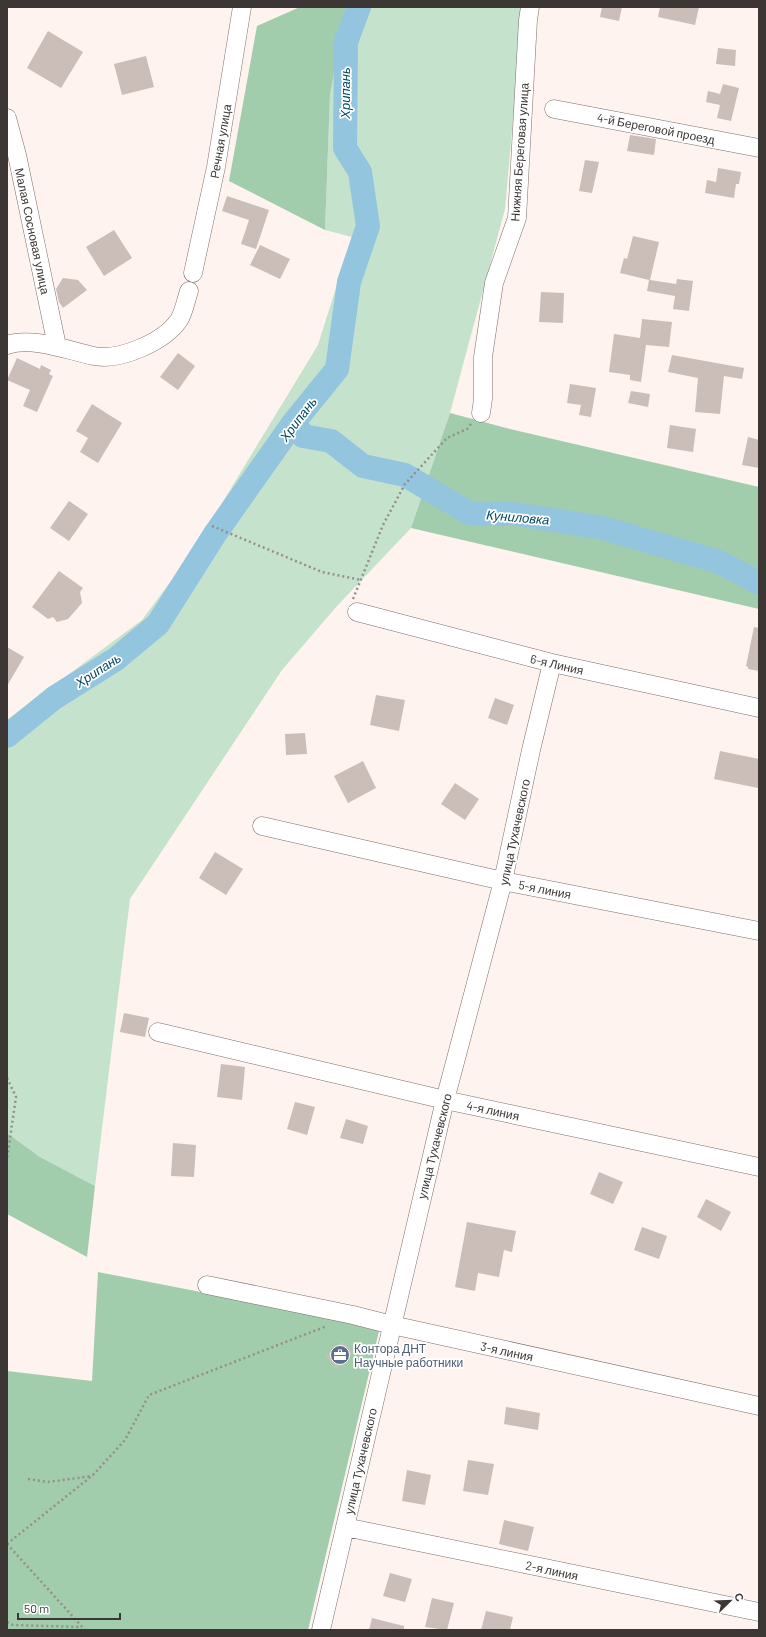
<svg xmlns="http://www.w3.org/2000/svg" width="766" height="1637" font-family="Barlow,sans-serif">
  <rect width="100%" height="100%" fill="#fef3ef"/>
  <path fill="#c5e2cc" d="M346,7h177l-18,202 -55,204 -39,115 -74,78 -55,64 -152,229 -35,287 -55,-29 -33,-24v-413l135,-100 49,-66 127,-209 34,-108 -27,-7 5,-135z"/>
  <path fill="#a1cdac" d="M300,7h46l-16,88 -5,135 -96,-49 28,-155z
    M450,413l60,16 249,58v122l-348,-81z
    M7,1133l33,24 55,29 -8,71 -80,-43z
    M98,1272l282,55 -72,303h-301v-259l85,10z"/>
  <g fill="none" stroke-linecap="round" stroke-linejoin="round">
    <path stroke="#93c5df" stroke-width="24" d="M294,422l9,14 28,5 32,25 42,9 64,38 46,1 88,14 116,34 40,21
      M7,736l47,-38 62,-39 42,-35 57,-90 79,-112 43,-53 12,-87 19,-56 -8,-54 -15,-24 1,-106 13,-35"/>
  </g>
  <path fill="#cbbeb8" d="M602,7h20l-3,14 -19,-4z
    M660,7h39l-4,18 -37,-8z
    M48,31l35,21 -22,36 -34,-20z
    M718,48l18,2 -1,16 -19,-2z
    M146,56l8,31 -32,8 -8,-31z
    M723,84l16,4 -8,33 -14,-3 3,-13 -14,-3 2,-11 12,3z
    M630,135l26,4 -2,16 -27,-4z
    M585,160l14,2 -7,31 -13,-2z
    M718,168l23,4 -2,12h-3l-2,14 -29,-5 2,-13 9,2z
    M227,196l42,14 -13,39 -15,-5 8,-24 -27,-9z
    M114,230l18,28 -28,18 -18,-29z
    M633,236l26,6 -9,38 26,4 1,-5 16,2 -4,30 -16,-2 2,-13 -28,-5 2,-11 -29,-7 4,-15 3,1z
    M260,245l30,14 -10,20 -30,-14z
    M63,278l15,2 9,10 -24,18 -4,-6 -3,-13z
    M541,292l23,1 -1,30 -24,-1z
    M642,319l30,3 -3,25 -23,-2 -5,37 -11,-2v-5l-21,-3 5,-38 26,4z
    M178,353l17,13 -17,24 -18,-13z
    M672,355l72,13 -2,11 -18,-3 -4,38 -25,-2 3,-34 -30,-6z
    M17,358l23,11 1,-4 10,5 -2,4 4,2 -16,36 -14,-6 7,-16 -23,-10z
    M570,384l26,4 -5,29 -12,-2 2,-10 -14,-2z
    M631,391l19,3 -2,13 -20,-4z
    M92,404l30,19 -24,40 -18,-11 8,-14 -12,-7z
    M670,425l26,4 -3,23 -26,-4z
    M748,437l11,3v28l-17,-3z
    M69,501l19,13 -19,27 -19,-13z
    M59,571l24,17 -3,4 2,11 -14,16 -11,3 -4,-5 -5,2 -16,-12z
    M754,627l5,1v43l-11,-2v-2l-2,-1z
    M7,647l17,10 -17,29z
    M376,695l29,5 -6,31 -29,-6z
    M495,698l19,7 -7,20 -19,-7z
    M305,733l2,21 -21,1 -1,-21z
    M720,751l39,8 -1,29 -44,-9z
    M363,761l13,27 -28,15 -14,-27z
    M455,783l24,16 -14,21 -24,-16z
    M215,852l28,17 -17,26 -27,-17z
    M124,1013l25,5 -4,19 -25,-5z
    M221,1064l24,3 -3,33 -25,-3z
    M295,1102l20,5 -8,28 -20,-6z
    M346,1119l22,7 -5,18 -23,-6z
    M173,1143l23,2 -2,32 -23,-1z
    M599,1172l24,10 -10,22 -23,-10z
    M706,1199l25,13 -10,19 -24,-14z
    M467,1222l49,9 -4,21 -8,-2 -5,27 -21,-4 -3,18 -20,-4z
    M642,1227l25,9 -8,23 -25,-9z
    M343,1342l10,11 -17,15 -10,-12z
    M506,1407l34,6 -2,17 -34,-6z
    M468,1460l26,4 -6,31 -25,-4z
    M407,1470l24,5 -6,30 -23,-4z
    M504,1520l30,7 -6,24 -29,-7z
    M390,1573l22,6 -7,23 -22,-6z
    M432,1598l22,5 -7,27 -22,-3z
    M486,1611l27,6 -3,13h-29z
    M372,1618l32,8v4h-35z"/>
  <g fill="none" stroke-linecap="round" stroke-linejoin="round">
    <g stroke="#7b6f6a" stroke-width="19">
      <path id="minor" d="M554,109l205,39
        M7,118l10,37 40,191
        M193,273l23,-106 26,-160
        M7,345c26,-9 62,6 87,11 26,5 70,-14 85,-36 5,-8 7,-20 10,-29
        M481,413l2,-14v-42l11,-74 23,-65 11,-198 2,-13
        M357,612l195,51 207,45
        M262,826l241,55 256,50
        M158,1032l287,68 314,67
        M207,1285l146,30 39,10 367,81
        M345,1527l414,85
        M321,1630l124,-530 58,-219 28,-131 21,-87"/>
    </g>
    <path stroke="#968e8b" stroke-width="2.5" stroke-dasharray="2 3" stroke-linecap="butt" d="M212,526l110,46 39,8
      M353,599l30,-74 22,-41 42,-46 20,-9 4,-5
      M7,1078l9,19 -9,62
      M28,1479l20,3 44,-6
      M7,1544l86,-69 32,-35 24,-45 178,-69
      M7,1544l78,86
      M7,1622l6,3 68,2"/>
    <use href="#minor" stroke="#fff" stroke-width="18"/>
  </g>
  <defs>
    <g id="office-disc" transform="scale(1)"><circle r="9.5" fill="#5c6f8a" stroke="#fff"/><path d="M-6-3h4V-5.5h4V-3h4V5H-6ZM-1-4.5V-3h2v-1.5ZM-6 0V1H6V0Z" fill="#fff"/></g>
  </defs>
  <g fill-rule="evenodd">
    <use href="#office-disc" x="340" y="1355"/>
  </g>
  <g text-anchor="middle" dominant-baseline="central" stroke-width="3.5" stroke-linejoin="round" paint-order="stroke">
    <g font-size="12" fill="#3c3735" stroke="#fff">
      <text transform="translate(656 128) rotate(11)">4-й Береговой проезд</text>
      <text transform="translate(220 141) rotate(-80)">Речная улица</text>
      <text transform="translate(519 152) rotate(-86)">Нижняя Береговая улица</text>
      <text transform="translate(33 231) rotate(78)">Малая Сосновая улица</text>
      <text transform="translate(557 664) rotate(13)">6-я Линия</text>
      <text transform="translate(514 832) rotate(-78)">улица Тухачевского</text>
      <text transform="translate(545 889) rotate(11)">5-я линия</text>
      <text transform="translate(493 1110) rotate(12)">4-я линия</text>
      <text transform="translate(434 1146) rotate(-76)">улица Тухачевского</text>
      <text transform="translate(507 1351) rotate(12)">3-я линия</text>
      <text transform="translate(360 1461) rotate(-77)">улица Тухачевского</text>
      <text transform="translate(552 1570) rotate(12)">2-я линия</text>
    </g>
    <g font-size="12" fill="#4e5e75" stroke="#fff" text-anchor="start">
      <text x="354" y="1348">Контора ДНТ<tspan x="354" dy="14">Научные работники</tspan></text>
    </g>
    <g font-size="13" font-style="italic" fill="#004761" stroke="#fff">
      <text transform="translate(345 93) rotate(-90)">Хрипань</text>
      <text transform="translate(298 419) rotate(-53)">Хрипань</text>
      <text transform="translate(518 517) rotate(5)">Куниловка</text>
      <text transform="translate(98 670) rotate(-33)">Хрипань</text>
    </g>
  </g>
  <rect width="766" height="1637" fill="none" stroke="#3c3735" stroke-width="16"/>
  <g transform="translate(730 1601) rotate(67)" stroke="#ffffff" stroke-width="3" paint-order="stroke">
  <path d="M0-3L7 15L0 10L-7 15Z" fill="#3c3735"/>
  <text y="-6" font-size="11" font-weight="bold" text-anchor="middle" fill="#3c3735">С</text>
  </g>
  <path d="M18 1613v6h102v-6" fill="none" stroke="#3c3735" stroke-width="2"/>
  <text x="24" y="1613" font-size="12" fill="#3c3735" stroke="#ffffff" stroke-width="3" paint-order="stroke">50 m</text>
</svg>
